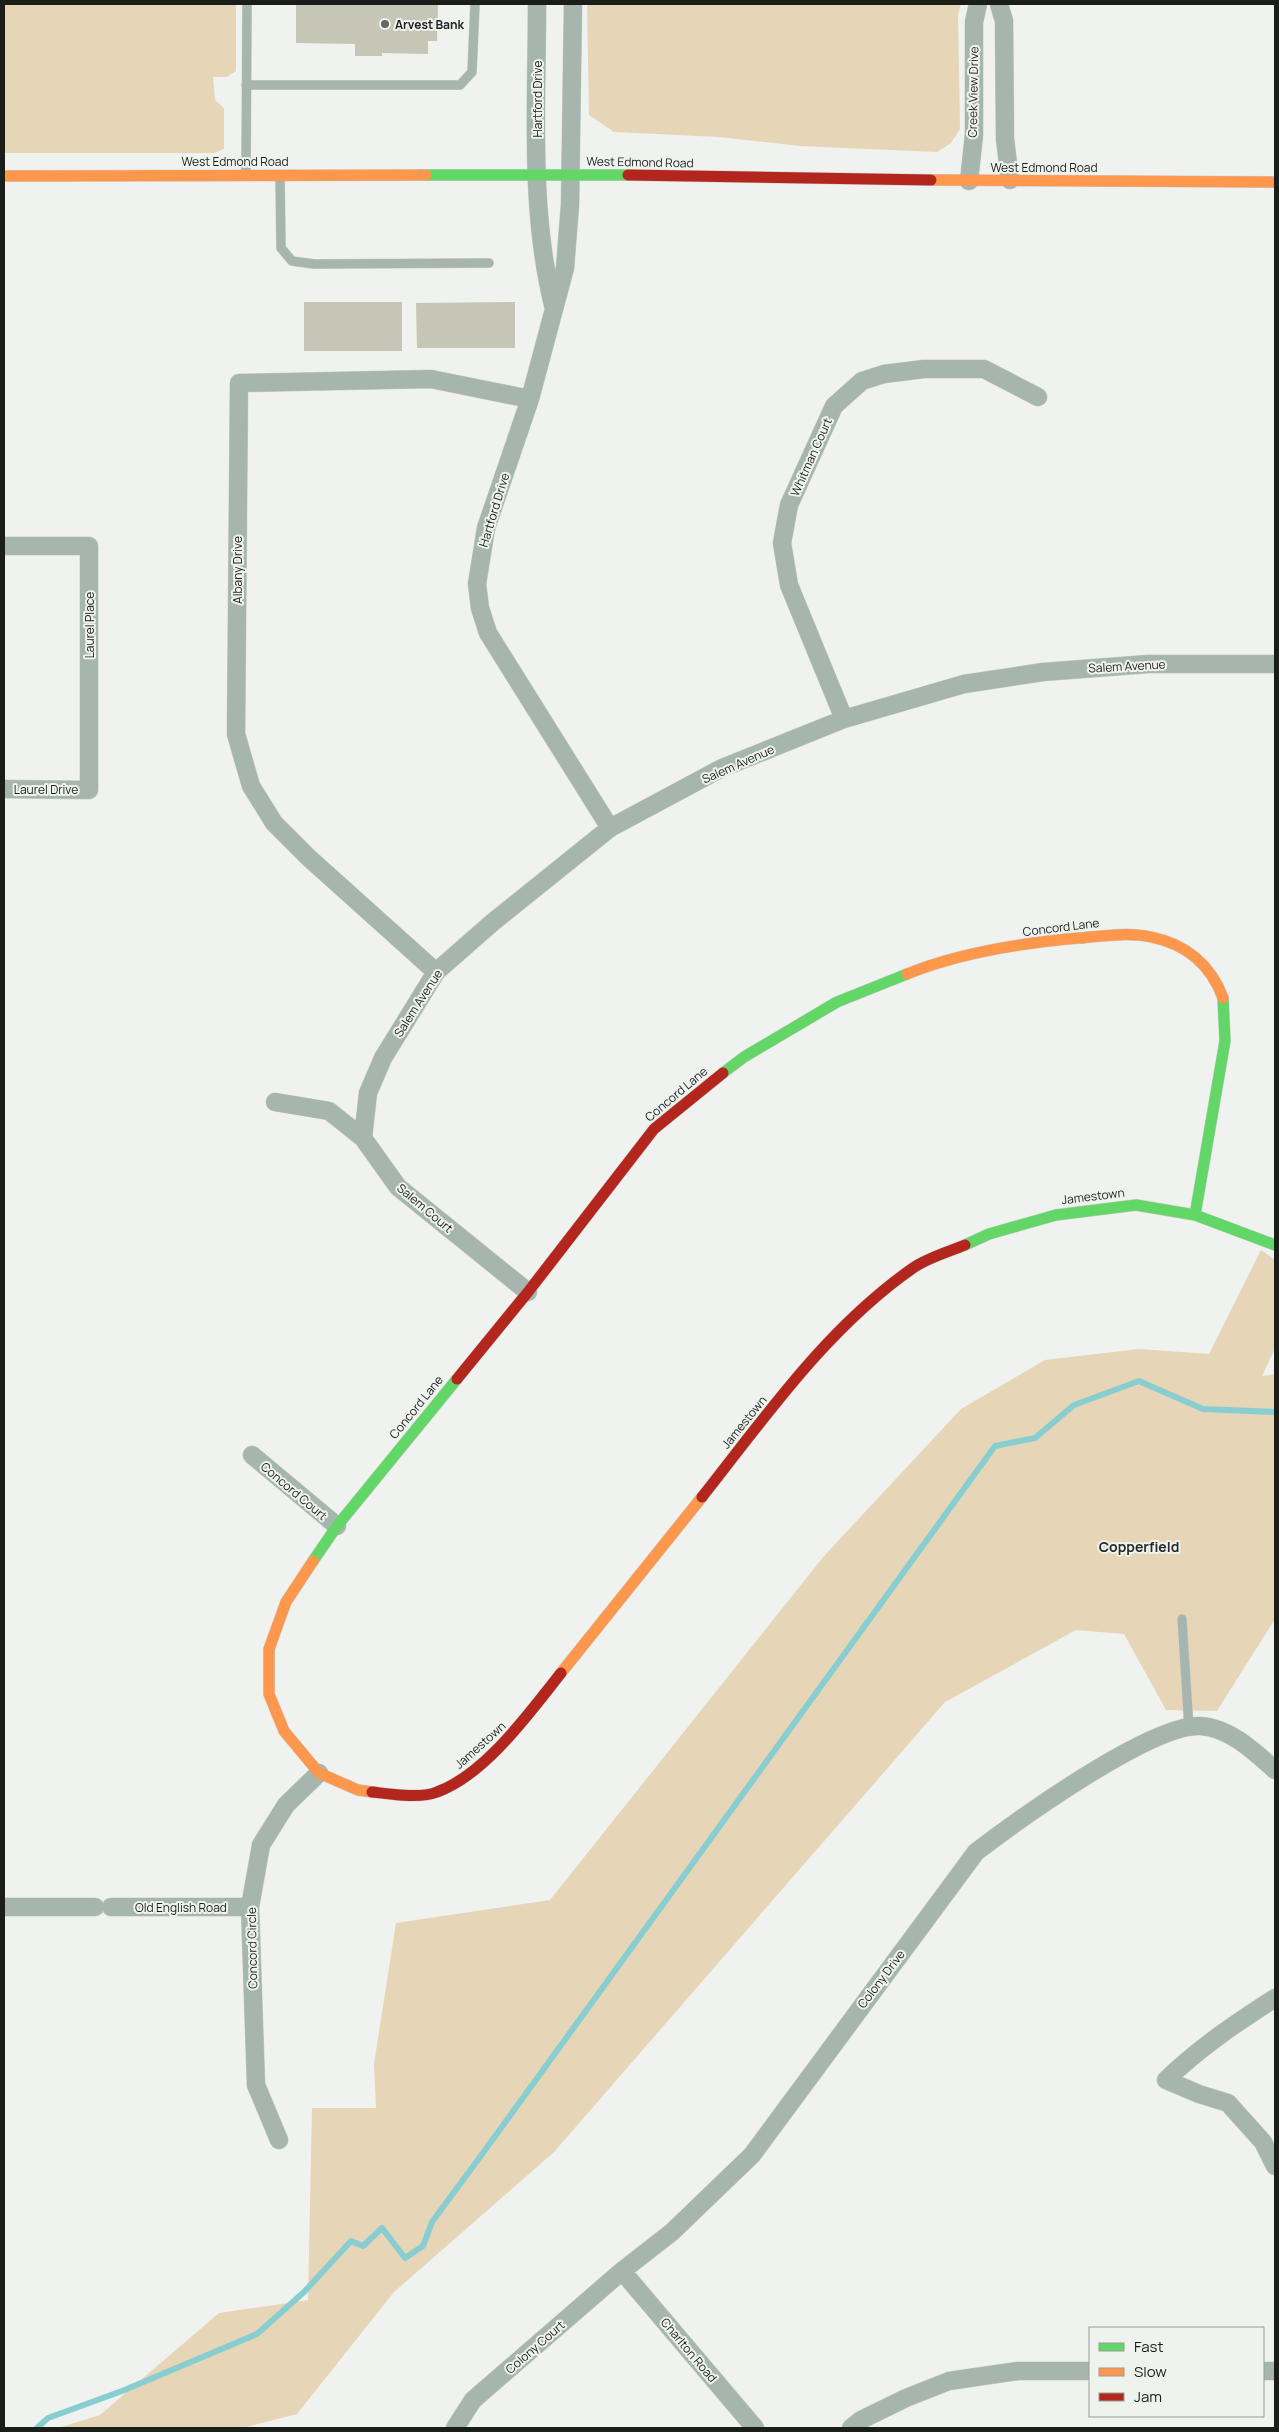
<svg xmlns="http://www.w3.org/2000/svg" width="1279" height="2432" font-family="Manrope,sans-serif">
  <rect width="100%" height="100%" fill="#eff2ee"/>
  <path fill="#e7d5b7" d="M4,4h232v67l-9,6h-14l2,23 9,8v41l-10,4h-210z
    M587,4h374l-3,10 2,115 -9,14 -14,9 -137,-6 -81,-9 -105,-5 -25,-17z
    M1261,1250l14,10v88l-13,28 13,-2v245l-58,92 -51,-1 -42,-76 -48,-4 -131,72 -391,450 -160,140 -97,122 -55,14h-184l42,-13 119,-102 89,-13 4,-192h64l-2,-44 22,-141 154,-23 274,-344 137,-147 84,-49 94,-11 70,5z"/>
  <g fill="none" stroke-linecap="round" stroke-linejoin="round">
    <path stroke="#88ced1" stroke-width="6" d="M37,2428l11,-10 74,-27 135,-57 47,-42 47,-51 12,5 19,-18 23,30 18,-12 9,-24 48,-65 515,-711 40,-8 39,-33 65,-24 64,28 72,3"/>
  </g>
  <path fill="#c5c6b6" d="M296,4l142,1 -1,36h-9v13l-46,-1v3h-27v-12l-59,-1z
    M304,302h98v49h-98z
    M515,302v46h-98l-1,-45z"/>
  <g fill="none" stroke-linecap="round" stroke-linejoin="round">
    <g stroke="#cdcfcd" stroke-width="10">
      <path id="lane" d="M246,85h214l12,-13 3,-68
        M246,175l1,-171
        M280,175l1,73 11,13 22,3 175,-1
        M1182,1619l7,109"/>
    </g>
    <g stroke="#cdcfcd" stroke-width="19">
      <path id="street" d="M537,4c0,102 -8,206 17,305
        M573,4l-3,201 -5,63 -35,131 -44,129 -9,56 3,24 8,25 122,195
        M999,4l5,17 1,118 5,41
        M969,181l5,-46v-113l4,-18
        M4,546h85v244l-85,-1
        M844,719l-55,-134 -7,-42 7,-38 45,-99 28,-25 22,-7 40,-5h60l54,28
        M436,972l-128,-115 -34,-34 -23,-37 -15,-52 3,-351 192,-4 99,20
        M275,1102l54,9 34,27 35,49 130,105
        M363,1138l5,-45 15,-35 53,-86 57,-50 117,-94 112,-60 122,-49 120,-35 79,-12 105,-8h127
        M252,1455l85,71
        M4,1907h91
        M111,1907h139
        M1275,1998c-39,25 -76,50 -109,82l33,14 29,9 35,39 12,24
        M279,2140l-23,-55 -6,-178 11,-62 25,-40 33,-32
        M622,2271l133,157
        M1263,2371h12
        M455,2428l18,-28 149,-129 50,-39 80,-77 224,-303c42,-32 176,-129 225,-126 29,2 54,26 74,44
        M851,2428l10,-8 45,-22 43,-17 69,-10h72"/>
    </g>
    <g stroke="#cdcfcd" stroke-width="12">
      <path id="fast" d="M426,175h202
        M723,1073l21,-16 93,-55 70,-28
        M1195,1215l30,-174 -2,-43
        M965,1245l24,-11 67,-19 80,-10 59,10 80,30
        M313,1561l24,-35 120,-147"/>
    </g>
    <g stroke="#cdcfcd" stroke-width="12">
      <path id="slow" d="M4,176l422,-1
        M931,180l344,2
        M907,974c54,-22 114,-31 172,-36 23,-2 49,-6 72,-1 35,7 60,28 72,61
        M313,1561l-27,41 -17,47v45l15,37 35,42 39,17 14,2
        M561,1673l141,-176"/>
    </g>
    <g stroke="#cdcfcd" stroke-width="12">
      <path id="jam" d="M628,175l303,5
        M457,1379l71,-87 126,-163 69,-56
        M702,1497c64,-81 125,-169 211,-229 14,-10 35,-16 52,-23
        M372,1792c18,2 48,7 65,0 48,-17 93,-80 124,-119"/>
    </g>
    <use href="#lane" stroke="#a6b6af" stroke-width="9"/>
    <use href="#street" stroke="#a6b6af" stroke-width="18"/>
    <use href="#fast" stroke="#63d668" stroke-width="11"/>
    <use href="#slow" stroke="#ff974d" stroke-width="11"/>
    <use href="#jam" stroke="#b3261e" stroke-width="11"/>
  </g>
  <circle fill="#656865" stroke="#eef3ed" stroke-width="2" cx="385" cy="24" r="5"/>
  <g text-anchor="middle" dominant-baseline="central" stroke-width="4" stroke-linejoin="round" paint-order="stroke">
    <g font-size="12" font-weight="bold" fill="#1b1d1b" stroke="#eef3ed" text-anchor="start">
      <text x="395" y="24">Arvest Bank</text>
    </g>
    <g font-size="12" fill="#1b1d1b" stroke="#eef3ed">
      <text transform="translate(973 92) rotate(-89)">Creek View Drive</text>
      <text transform="translate(537 99) rotate(-90)">Hartford Drive</text>
      <text x="235" y="161">West Edmond Road</text>
      <text transform="translate(640 162) rotate(1)">West Edmond Road</text>
      <text x="1044" y="167">West Edmond Road</text>
      <text transform="translate(811 457) rotate(-66)">Whitman Court</text>
      <text transform="translate(494 510) rotate(-73)">Hartford Drive</text>
      <text transform="translate(237 570) rotate(-90)">Albany Drive</text>
      <text transform="translate(89 625) rotate(-90)">Laurel Place</text>
      <text transform="translate(1127 666) rotate(-3)">Salem Avenue</text>
      <text transform="translate(738 764) rotate(-24)">Salem Avenue</text>
      <text x="46" y="789">Laurel Drive</text>
      <text transform="translate(1061 927) rotate(-7)">Concord Lane</text>
      <text transform="translate(418 1003) rotate(-57)">Salem Avenue</text>
      <text transform="translate(676 1094) rotate(-40)">Concord Lane</text>
      <text transform="translate(1093 1196) rotate(-7)">Jamestown</text>
      <text transform="translate(425 1208) rotate(40)">Salem Court</text>
      <text transform="translate(416 1407) rotate(-51)">Concord Lane</text>
      <text transform="translate(744 1422) rotate(-51)">Jamestown</text>
      <text transform="translate(294 1491) rotate(40)">Concord Court</text>
      <text transform="translate(480 1745) rotate(-42)">Jamestown</text>
      <text x="181" y="1907">Old English Road</text>
      <text transform="translate(252 1948) rotate(-91)">Concord Circle</text>
      <text transform="translate(881 1979) rotate(-53)">Colony Drive</text>
      <text transform="translate(535 2347) rotate(-41)">Colony Court</text>
      <text transform="translate(689 2350) rotate(50)">Charlton Road</text>
    </g>
    <g font-size="14" font-weight="bold" fill="#272a26" stroke="#eef3ed">
      <text x="1139" y="1546">Copperfield</text>
    </g>
  </g>
  <rect width="1279" height="2432" fill="none" stroke="#1b1d1b" stroke-width="10"/>
  <rect x="1089" y="2327" width="175" height="90" fill="#eef3ed" stroke="#9a9d99"/>
  <rect x="1099" y="2343" width="25" height="8" fill="#63d668" stroke="#9a9d99"/>
  <text x="1134" y="2352" font-size="15" fill="#1b1d1b">Fast</text>
  <rect x="1099" y="2368" width="25" height="8" fill="#ff974d" stroke="#9a9d99"/>
  <text x="1134" y="2377" font-size="15" fill="#1b1d1b">Slow</text>
  <rect x="1099" y="2393" width="25" height="8" fill="#b3261e" stroke="#9a9d99"/>
  <text x="1134" y="2402" font-size="15" fill="#1b1d1b">Jam</text>
</svg>
